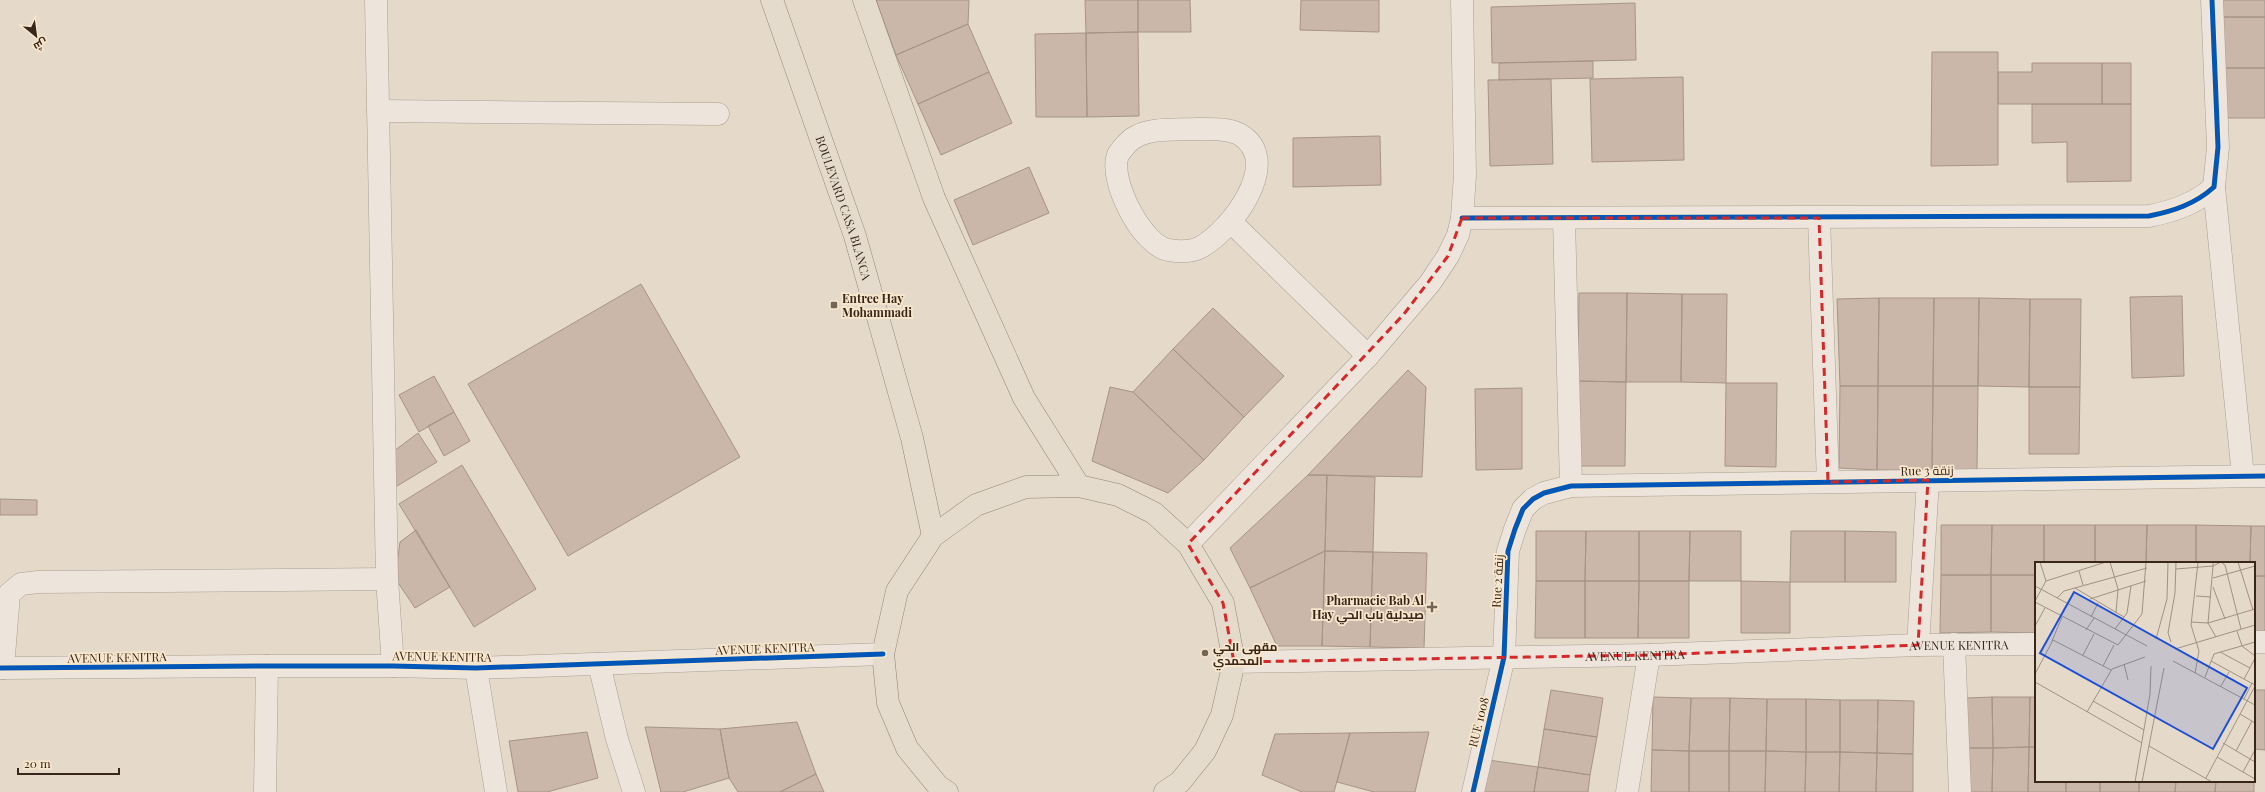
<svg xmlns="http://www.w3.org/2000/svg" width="2265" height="792" font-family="'Playfair Display',Cairo,serif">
  <rect width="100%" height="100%" fill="#e5dac9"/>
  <path fill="#cab7a9" stroke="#a59488" d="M876,0h93l-1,24 -72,31z
    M1085,0h53v32l-52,1z
    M1138,0h52l1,32h-53z
    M1301,0h78v32l-79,-2z
    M2222,0h43v17h-43z
    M1635,3l1,57 -144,3 -1,-56z
    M2222,17h43v51h-42z
    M968,24l21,48 -71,32 -22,-49z
    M1138,32l1,84 -52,1 -1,-84z
    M1086,33l1,84h-51l-1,-83z
    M1932,52h66v113l-67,1z
    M1593,61v17l-94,2v-17z
    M2032,63h70v41h-104v-32h34z
    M2102,63h29v41h-29z
    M2223,68h42v50h-42z
    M989,72l23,51 -71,32 -23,-51z
    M1683,77l1,83 -92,2 -2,-83z
    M1551,79l2,85 -63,2 -2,-86z
    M2032,104h99v77l-64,1v-40l-35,1z
    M1380,136l1,49 -88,2v-49z
    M1029,167l20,46 -76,32 -19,-45z
    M641,284l99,173 -172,99 -100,-172z
    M1579,293h48l-1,89 -48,-1z
    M1627,293l55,1 -1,88h-55z
    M1682,294h45l-1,89 -45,-1z
    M2182,296l2,80 -52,2 -2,-81z
    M1879,298h55l-1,88h-55z
    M1879,298l-1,88h-38l-3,-87z
    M1934,298h45l-1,88h-45z
    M1979,298l51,1 -1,88 -51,-1z
    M2030,299h51l-1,88h-51z
    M1213,308l71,68 -40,41 -71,-68z
    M1173,349l71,68 -40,43 -71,-68z
    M1408,370l18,17 -4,90 -114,-2z
    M434,376l20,36 -35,20 -20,-37z
    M1578,381l48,1 -1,84h-48z
    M1726,383h51l-1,84 -51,-1z
    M1840,386h38l-1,84 -38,-2z
    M1878,386h55l-1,84h-55z
    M1933,386h45l-1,84h-45z
    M1110,387l23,5 71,68 -36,33 -76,-32z
    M2029,387h51l-1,67h-50z
    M1522,388v81l-46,1 -1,-81z
    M454,412l16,29 -26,15 -16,-30z
    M418,433l19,29 -40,24 -9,-11 2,-21z
    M462,465l74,124 -62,38 -75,-123z
    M1308,475h19l-2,76 -75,37 -20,-40z
    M1327,475l48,2 -2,75 -48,-1z
    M0,499l37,1v15h-37z
    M1941,525h51l-1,50h-50z
    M1992,525h52v38h-8v12h-45z
    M2044,525h51v38h-51z
    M2095,525h52l-1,38h-51z
    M2147,525h49v38h-50z
    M2196,525l55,1 -1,37h-54z
    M2251,526h14v50h-11v-13h-4z
    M416,530l34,57 -35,21 -20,-30 5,-36z
    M1536,531h50l-1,50h-49z
    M1586,531h53v50h-54z
    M1639,531h51l-1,50h-50z
    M1690,531h51v50h-52z
    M1791,531h54v51h-55z
    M1845,531l51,1v50h-51z
    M1325,551l-3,95h-45l-27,-58z
    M1325,551l48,1 -3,95 -48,-1z
    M1373,552l54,1 -3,95 -54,-1z
    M1941,575h50v57l-51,1z
    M1991,575h45v58l-45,-1z
    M2254,576h11v58h-11z
    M1536,581h49v57h-50z
    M1585,581h54l-1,57h-53z
    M1639,581h50v57h-51z
    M1741,581l49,1v51h-49z
    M1551,690l52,8 -6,39 -53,-8z
    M2255,690h10v60l-11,-1z
    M1653,697l38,1 -2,53 -37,-1z
    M1992,697l1,51h-25l-2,-50z
    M1992,697h38l-1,50 -36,1z
    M2030,697h6v50h-7z
    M1691,698h39l-1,53h-40z
    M1730,698l37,1 -1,52h-37z
    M1767,699h39v53l-40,-1z
    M1806,699l34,1v52h-34z
    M1840,700h38l-1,53 -37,-1z
    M1878,700l36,1 -1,53 -36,-1z
    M797,722l19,52 -36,18h-42l-9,-14 -9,-49z
    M645,727l75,2 9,49 -46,14h-22z
    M1544,729l53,8 -7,38 -52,-8z
    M587,732l11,46 -51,14h-29l-9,-51z
    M1429,732l-14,60h-41l-37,-10 13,-49z
    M1350,733l-16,59h-32l-40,-17 13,-41z
    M2029,747h7v34h30v11h-38z
    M2029,747l-1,45h-36l1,-44z
    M1968,748h25l-1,44h-25z
    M2254,749v43h-39l1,-11h38z
    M1652,750l37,1v41h-38z
    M1689,751h40v41h-40z
    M1729,751h37l-1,41h-36z
    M1766,751l40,1 -1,40h-40z
    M1806,752h34l-1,40h-34z
    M1840,752l37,1 -1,39h-37z
    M1877,753l36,1v38h-37z
    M1488,760l50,7 -4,25h-51z
    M1538,767l52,8 -2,17h-54z
    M816,774l8,18h-44z
    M2066,781h34v11h-34z
    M2100,781h39v11h-39z
    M2139,781h37l-1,11h-36z
    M2176,781h40l-1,11h-40z"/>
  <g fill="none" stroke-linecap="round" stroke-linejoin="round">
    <g stroke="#aa9f93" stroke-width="23">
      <g id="minor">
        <path d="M376,0l11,579 6,87"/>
        <path d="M378,111l340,3"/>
        <path d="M1197,129c13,0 30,-1 42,5 46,26 -8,98 -40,114 -9,4 -20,4 -30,2 -26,-3 -61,-70 -51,-95 2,-4 10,-13 14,-16 17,-12 44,-9 65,-10z"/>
        <path d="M2214,187l29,289"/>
        <path d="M1462,218l687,-2c25,-5 46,-12 65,-29l4,-40 -6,-147"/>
        <path d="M1819,218l9,264"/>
        <path d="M1564,219l7,267"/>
        <path d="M1231,222l137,134"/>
        <path d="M1188,544l180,-188 62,-73 18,-27 10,-21 4,-17 3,-43 -3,-175"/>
        <path d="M2254,642h11"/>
        <path d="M1954,644l6,148"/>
        <path d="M1918,645l10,-165"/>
        <path id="s1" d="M1234,662l415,-7 269,-10 118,-1"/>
        <path d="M599,664l18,75 17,53"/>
        <path d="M0,668l267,-2h126l83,2 407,-14"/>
        <path d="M3,668l6,-74 12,-10 17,-2 349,-3"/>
        <path d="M476,668l20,124"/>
        <path d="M265,792l2,-126"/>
        <path d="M1473,792l31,-135 4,-106 7,-22 8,-20 10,-10 11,-6 27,-7 694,-10"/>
        <path d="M1627,792l22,-137"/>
      </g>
    </g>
    <g stroke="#8f8479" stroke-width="23">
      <g id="major">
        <path id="s2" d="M772,0l83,236 57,202 21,98"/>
        <path d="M864,0l70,198 90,200 55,88"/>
        <path d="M947,792l-9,-6 -31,-38 -19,-45 -5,-49 14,-63 36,-55 43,-31 50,-18 53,-1 39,9 36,18 34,31 35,59 11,59 -12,53 -17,36 -25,31 -15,10"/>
      </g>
    </g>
    <use href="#minor" stroke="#ede5db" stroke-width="22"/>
    <use href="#major" stroke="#e5dbcc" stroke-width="22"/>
    <g stroke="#f8e7cc" stroke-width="8">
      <path id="cycleway" d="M1462,218l687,-2c25,-5 46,-12 65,-29l4,-40 -6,-147
        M0,668l267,-2h126l83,2 407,-14
        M1473,792l31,-135 4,-106 7,-22 8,-20 10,-10 11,-6 27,-7 694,-10"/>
    </g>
    <use href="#cycleway" stroke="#0057b8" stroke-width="5"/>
  </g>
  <path fill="none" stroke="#d62828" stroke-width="3" stroke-dasharray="8 5" stroke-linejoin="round" d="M1462,218h357l9,264 100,-2 -10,165 -269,10 -415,7 -11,-59 -35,-59 216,-230 44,-58z"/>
  <g fill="#756557" stroke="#f8e7cc" stroke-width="1.5">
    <rect x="830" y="301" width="8" height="8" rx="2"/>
    <path d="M1430 601h4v4h4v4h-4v4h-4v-4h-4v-4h4z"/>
    <circle cx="1205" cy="653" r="4"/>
  </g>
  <g text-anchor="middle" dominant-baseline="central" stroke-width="3.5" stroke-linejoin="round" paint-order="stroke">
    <g font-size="12" fill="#38261a" stroke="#f8e7cc">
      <text stroke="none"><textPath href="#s2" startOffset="220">BOULEVARD CASA BLANCA</textPath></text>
      <text transform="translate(1927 470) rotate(-1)">Rue 3 زنقة</text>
      <text transform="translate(1497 581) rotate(-87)">Rue 2 زنقة</text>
      <text stroke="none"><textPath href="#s1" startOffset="725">AVENUE KENITRA</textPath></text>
      <text transform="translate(765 648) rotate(-2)">AVENUE KENITRA</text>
      <text stroke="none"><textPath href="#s1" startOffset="401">AVENUE KENITRA</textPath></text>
      <text transform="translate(442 656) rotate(1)">AVENUE KENITRA</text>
      <text transform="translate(117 657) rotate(-1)">AVENUE KENITRA</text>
      <text transform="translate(1478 722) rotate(-76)">RUE 1008</text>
    </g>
    <g font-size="12" font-weight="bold" fill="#38261a" stroke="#f8e7cc" text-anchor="start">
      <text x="842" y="298">Entree Hay<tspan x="842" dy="14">Mohammadi</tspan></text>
      <text x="1424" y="600" text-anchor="end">Pharmacie Bab Al<tspan x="1424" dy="14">Hay صيدلية باب الحي</tspan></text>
      <text x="1213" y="646">مقهى الحي<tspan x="1213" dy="14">المحمدي</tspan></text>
    </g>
  </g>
  <g transform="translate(2035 562)">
    <rect width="220" height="220" fill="#e5dac9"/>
    <path fill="none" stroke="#a09283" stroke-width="1" d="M5,0l6,19M75,0l8,27 -2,24M203,0l15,48M187,1l3,2 16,64M141,7l37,-3v-4M44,9l4,14M178,16l42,-12M0,24l112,60M178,25l12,32M40,26l49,29M161,34l15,1M22,36l7,-7 83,-23M55,37l56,-18M0,39l11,-20 60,-19M0,40l83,43 24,-31 4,-52M56,55l7,-14M156,60l17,1 47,-14M0,64l10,-18M80,67l12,-16 4,-27M51,68l8,-12M202,69l5,15 13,10M181,75l-8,-14 5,-57 8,-4M121,77l11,-40 1,-37M17,79l10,-24M136,80l-3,-9 7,-40 1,-31M140,87l80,-24M185,90l30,16 5,-10M48,93l11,-21M138,99l82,44M176,99l44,24M89,102l4,16M68,104l11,-21M160,111l4,-22 -8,-26 7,-63M0,112l18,-34 58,30M170,115l9,-23 41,-12M209,117l6,-11M0,120l107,61M186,124l8,-14M209,137l8,-16M58,139l51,29M52,150l25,-43 33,-12M205,152l15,9M188,181l32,19M114,184l63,36M201,189l16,-30M182,195l38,22M208,210l12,-22M171,216l49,-92M100,220l15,-88 1,-28M107,220l22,-114"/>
    <path fill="#1d4ed8" fill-opacity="0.15" stroke="#1d4ed8" stroke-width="2" d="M39,30l173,96 -34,61 -173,-96z"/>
    <rect width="220" height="220" fill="none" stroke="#38261a" stroke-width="2"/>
  </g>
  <g transform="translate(36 36) rotate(151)" stroke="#f8e7cc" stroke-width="3" paint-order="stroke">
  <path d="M0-3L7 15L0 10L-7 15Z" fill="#38261a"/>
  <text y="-6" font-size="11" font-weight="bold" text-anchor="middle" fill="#38261a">ش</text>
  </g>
  <path d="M18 768v6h101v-6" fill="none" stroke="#38261a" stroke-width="2"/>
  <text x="24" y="768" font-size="12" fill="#38261a" stroke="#f8e7cc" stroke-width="3" paint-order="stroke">20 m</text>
</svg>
